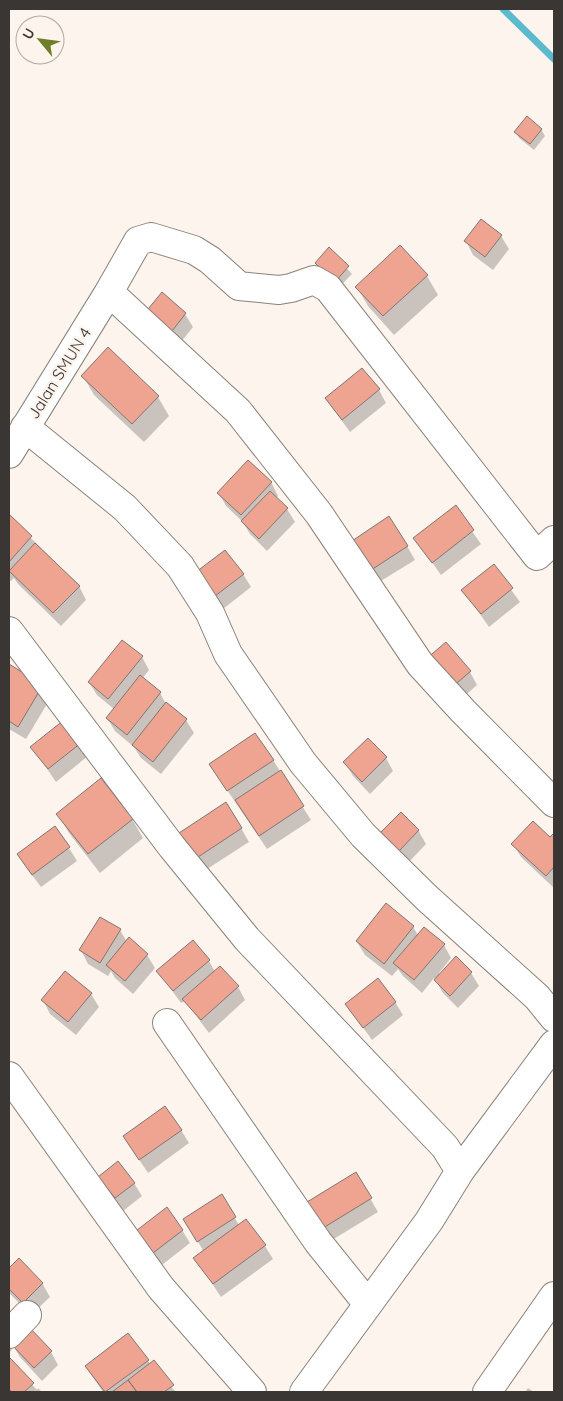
<svg xmlns="http://www.w3.org/2000/svg" width="563" height="1401" font-family="Quicksand,sans-serif">
  <rect width="100%" height="100%" fill="#fdf4ed"/>
  <path fill="#0003" d="M541,129l4,7 -11,14 -15,-12 -3,-6z
    M501,236l8,13 -16,21 -20,-15 -7,-14z
    M329,249l23,25 -13,13 -22,-24z
    M427,276l11,19 -44,40 -26,-29 -11,-19z
    M162,294l23,20 8,13 -16,20 -24,-20z
    M83,376l75,21 11,19 -25,26 -50,-47z
    M379,390l7,13 -36,29 -24,-33z
    M271,482l7,14 -2,2 11,11 8,13 -28,29 -17,-17 -8,-13 -16,-15 -7,-13z
    M455,507l26,37 -40,31 -26,-37z
    M9,516l70,70 7,14 -25,26 -43,-42 -4,-6 -3,3 -2,-2z
    M407,546l8,14 -39,24 -18,-28z
    M494,566l26,36 -31,25 -26,-37z
    M243,574l8,13 -28,22 -18,-23z
    M446,644l24,28 7,13 -18,16z
    M142,657l7,13 -7,9 18,14 6,11 20,16 8,13 -33,41 -20,-16 -7,-11 -19,-16 -8,-13 7,-9 -17,-14 -8,-13z
    M9,665l33,21 8,13 -24,40 -17,-10z
    M63,722l25,34 -32,26 -24,-35z
    M386,758l7,13 -23,23 -17,-18 -8,-13z
    M273,760l38,60 -44,29 -57,-84z
    M58,814l74,5 11,19 -43,35 -31,-40z
    M241,828l8,14 -45,29 -16,-24z
    M418,830l8,14 -19,20 -18,-17z
    M554,835v53l-33,-31 -8,-13 37,-5z
    M69,848l8,13 -36,26 -15,-20z
    M413,927l5,8 26,10 7,13 -12,15 2,1 15,-16 15,15 8,13 -21,22 -15,-15 -9,-15 -12,15 -19,-17 -5,-7 -6,7 -27,-21 -8,-13z
    M120,930l7,12 20,13 8,13 -22,26 -18,-16 -4,-7 -3,5 -20,-12 -7,-14z
    M209,961l6,11 23,15 7,13 -36,33 -24,-32 -4,2 -23,-32z
    M65,972l26,22 8,13 -23,28 -26,-21 -7,-14z
    M395,1002l8,13 -31,25 -26,-36z
    M181,1130l8,13 -41,30 -24,-36z
    M356,1174l22,38 -46,28 -23,-38z
    M100,1177l34,6 8,13 -19,15z
    M221,1196l18,29 26,21 8,13 -52,38 -26,-39 9,-6 -12,-20z
    M182,1230l8,13 -32,25 -24,-34z
    M19,1260l23,23 8,14 -19,18 -22,-22v-23z
    M9,1340l42,12 7,13 -16,16 -22,-24 -6,-10 -5,6z
    M9,1359l28,31 1,-2 4,4h-33z
    M148,1361l28,31h-73l-17,-25z
    M528,1388l6,4h-9z"/>
  <g fill="none" stroke-linecap="round" stroke-linejoin="round">
    <path stroke="#5bbacd" stroke-width="7" d="M503,9l51,50"/>
  </g>
  <path fill="#efa491" stroke="#807674" d="M527,116l15,13 -12,15 -16,-12z
    M481,219l21,16 -17,22 -21,-16z
    M400,245l28,30 -45,41 -28,-29z
    M329,247l20,19 -14,16 -20,-19z
    M162,292l24,21 -17,22 -25,-21z
    M108,347l51,49 -27,28 -51,-48z
    M362,368l18,21 -38,31 -17,-22z
    M248,460l24,22 -31,33 -24,-22z
    M270,491l18,17 -29,31 -18,-18z
    M456,505l18,25 -42,33 -19,-25z
    M9,514l23,22 -23,26z
    M389,516l19,30 -40,26 -19,-29z
    M35,543l45,43 -27,27 -44,-42z
    M225,550l19,24 -29,22 -19,-24z
    M494,564l19,24 -32,26 -20,-24z
    M122,640l21,16 -35,43 -20,-17z
    M446,642l25,29 -20,17 -25,-29z
    M9,664l34,21 -25,42 -9,-6z
    M140,675l21,17 -34,43 -21,-17z
    M166,702l21,17 -34,43 -21,-17z
    M64,720l17,23 -33,26 -18,-22z
    M255,733l19,27 -47,31 -18,-27z
    M368,738l19,19 -25,25 -19,-20z
    M281,770l23,36 -45,30 -24,-36z
    M101,778l32,41 -45,35 -32,-40z
    M226,802l16,26 -47,31 -16,-26z
    M401,812l18,18 -20,21 -19,-18z
    M533,821l17,16 4,-4v34l-8,9 -35,-32z
    M55,826l15,21 -38,28 -15,-21z
    M386,903l28,23 -30,38 -28,-23z
    M100,917l21,12 -21,34 -21,-13z
    M424,927l21,17 -31,36 -21,-17z
    M129,937l19,17 -23,27 -19,-16z
    M193,940l17,20 -37,31 -17,-20z
    M456,956l16,16 -22,24 -16,-16z
    M220,966l19,20 -38,34 -19,-21z
    M65,971l27,22 -24,29 -27,-22z
    M378,978l18,24 -33,26 -18,-24z
    M165,1106l17,24 -43,30 -16,-24z
    M118,1161l17,22 -20,15 -17,-21z
    M356,1172l16,26 -49,30 -16,-26z
    M222,1194l14,23 -39,25 -14,-23z
    M167,1207l16,23 -34,26 -17,-22z
    M246,1219l20,26 -53,39 -20,-26z
    M19,1258l24,25 -20,20 -14,-14v-21z
    M29,1327l23,24 -18,17 -24,-25z
    M128,1333l21,27 -44,32 -20,-26z
    M9,1357l25,26 -10,9h-12l-3,-3z
    M154,1360l20,25 -10,7h-27l-9,-12z
    M128,1380l9,12h-25z"/>
  <g fill="none" stroke-linecap="round" stroke-linejoin="round">
    <g stroke="#8a827c" stroke-width="30">
      <path id="minor" d="M109,292l129,119 81,103 101,150 43,47 91,92
        M25,427l100,81 55,58 30,47 18,41 75,109 60,72 64,63 110,99 17,21
        M9,454l100,-162 29,-51 13,-4 43,13 16,10 29,26 40,4 12,-2 23,-8 14,8 209,268 17,-16
        M9,631l163,216 75,92 198,208 15,24 -31,50 -125,171
        M167,1023l151,219 49,61
        M9,1076l152,212 91,104
        M460,1171l94,-127
        M9,1334l18,-19
        M487,1392l67,-96"/>
    </g>
    <use href="#minor" stroke="#fff" stroke-width="28"/>
  </g>
  <g text-anchor="middle" dominant-baseline="central" stroke-width="5" stroke-linejoin="round" paint-order="stroke">
    <g font-size="16" fill="#393633" stroke="#fdf4ed">
      <text transform="translate(59 373) rotate(-58)">Jalan SMUN 4</text>
    </g>
  </g>
  <rect width="563" height="1401" fill="none" stroke="#393633" stroke-width="20"/>
  <g transform="translate(40 40) rotate(299)"><circle r="24" fill="#fdf4ed" stroke="#afa8a3"/>
  <path d="M0-4L9 19L0 12L-9 19Z" fill="#707e2c"/>
  <text y="-8" font-size="14" font-weight="bold" text-anchor="middle" fill="#393633">U</text>
  </g>
</svg>
